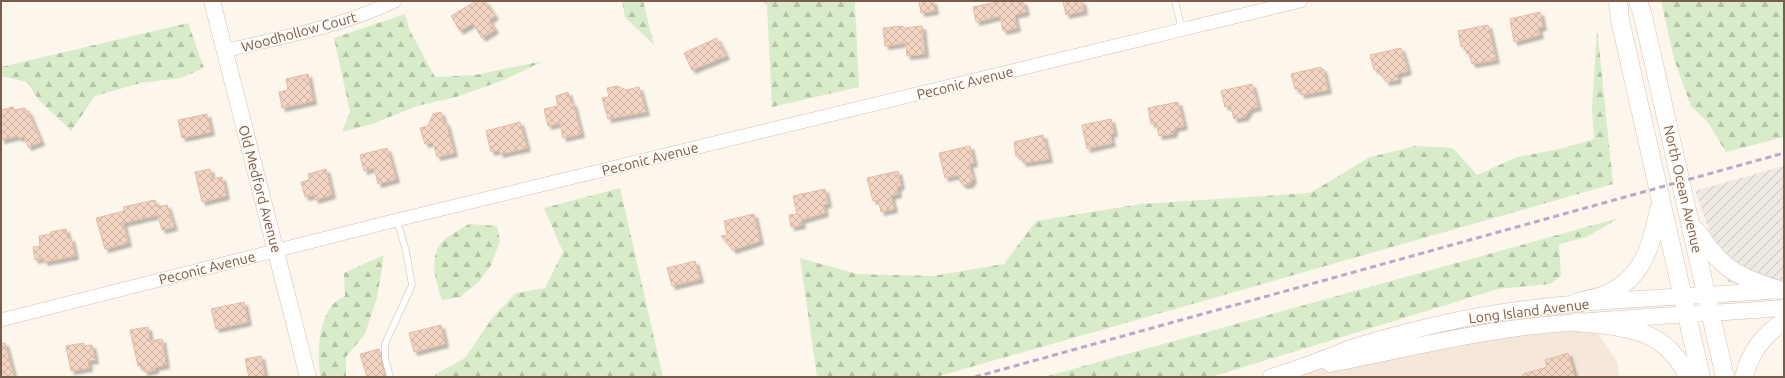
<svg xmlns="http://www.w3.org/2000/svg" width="1785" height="378" font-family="Ubuntu,sans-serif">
  <defs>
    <pattern id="industrial-furrows" width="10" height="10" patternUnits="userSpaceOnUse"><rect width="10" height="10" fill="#efe9e4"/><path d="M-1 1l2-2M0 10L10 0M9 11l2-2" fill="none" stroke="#c7c0bb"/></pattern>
    <pattern id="forest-firs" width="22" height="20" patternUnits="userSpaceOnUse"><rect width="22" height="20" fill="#d8ecc9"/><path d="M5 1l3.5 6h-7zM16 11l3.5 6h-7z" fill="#b4c2a5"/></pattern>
    <pattern id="building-cross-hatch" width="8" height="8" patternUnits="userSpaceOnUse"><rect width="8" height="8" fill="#f3d5c3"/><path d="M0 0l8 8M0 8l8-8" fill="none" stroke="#cab0a1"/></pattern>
    <filter id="shadow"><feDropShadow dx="3.5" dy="3.5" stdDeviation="1" flood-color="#0004"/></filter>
  </defs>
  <rect width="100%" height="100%" fill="#fdf6ec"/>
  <path fill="#f5e8da" d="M1577,302l40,60 3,15h-349l82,-29z"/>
  <path fill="url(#industrial-furrows)" d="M1784,166v117h-56l-33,-92z"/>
  <path fill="url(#forest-firs)" d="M622,1h21l11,44 -29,-28z
    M762,1h95l-2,2 4,84 -87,20 -5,-101z
    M1661,1h123v136l-58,15 -19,-31 -16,-15 -17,-47z
    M405,14l4,15 26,48 40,-2 68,-14 -39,19 -48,17 -39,9 -45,18 -30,8 8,-20 -16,-74z
    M188,23l16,45 -23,10 -40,5 -46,13 -24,35 -33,-32 -11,-17 -26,-6v-9z
    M1597,27l16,157 -677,193h-119l-17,-119 57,16 76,2 71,-12 32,-43 105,-17 169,-11 60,-36 46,-11 37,2 24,27 40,-18 47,-9 30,-9 -2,-32z
    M620,188l43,189h-229l2,-3 29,-16 28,-41 23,-24 29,-5 18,-36 -19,-44z
    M1619,218l-32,19 -28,7 2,32 -11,8 -52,5 -287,88h-167z
    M469,224l28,2 3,15 -9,24 -13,18 -18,14 -18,3c-6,-19 -14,-41 0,-58 7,-7 18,-12 27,-18z
    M384,255l-7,43 -12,36 -19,23v20h-25c-5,-19 -2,-53 9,-69 3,-5 10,-9 15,-12l-1,-23z"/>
  <path fill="url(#building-cross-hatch)" stroke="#e6bba3" filter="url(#shadow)" d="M476,1h9l10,15 -6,4 6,10 -13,8 -9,-15 -13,8 -9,-15z
    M919,1h14l2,10 -14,2z
    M1001,1h22l3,11 -12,3 3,13 -14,3 -3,-15 -24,6 -3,-15z
    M1063,1h19l2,10 -18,4z
    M1540,12l3,15 -5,1 2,7 -26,7 -4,-23z
    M1488,25l8,35 -24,4 -3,-11 -2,1 -2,-8 -4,1 -3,-16z
    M903,26l1,2 18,-2 3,28 -18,2 -1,-13 -21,3 -2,-18z
    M717,38l9,18 -34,14 -8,-17z
    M1401,48l7,23 -11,3 1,6 -12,2 -2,-6h-3l-2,-7 -5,1 -4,-15z
    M1321,67v2h2l5,21 -27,5 -1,-7 -5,1 -4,-15z
    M308,74l5,27 -31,7 -3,-16 9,-2 -2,-11z
    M1252,84l6,23 -8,2 -5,8 -11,2 -4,-14 -5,2 -4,-16z
    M617,86l9,4 13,-3 7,25 -38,7 -6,-21 7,-1 -2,-9z
    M568,92l3,11h2l8,31 -18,4 -3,-15 -12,3 -4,-17 14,-3 -2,-10z
    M1178,102l6,24 -9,2 -2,6 -14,2 -3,-13 -5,1 -3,-16z
    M13,107l1,3 11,-2 1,3h2l13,31 -13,5 -4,-10 -5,1 -1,-2 -17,4v-30z
    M441,112l3,11 2,-1 8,31 -17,4 -4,-15 -8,2 -5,-16 8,-2 5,-12z
    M207,114l4,18 -29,6 -4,-18z
    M1111,119l3,14 -4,1 2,9 -25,6 -5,-24z
    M520,122l7,26 -27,6 -1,-4 -8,2 -5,-21z
    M1043,135l6,24 -26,4 -2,-7h-5l-2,-14z
    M970,146l4,17 -5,1 4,15 -3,5 -6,1 -4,-3 -1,-7 -14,3 -6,-25z
    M387,148l9,31 -18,5 -4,-16 -10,3 -4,-16z
    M210,169l2,10 10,-2 4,19 -24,6 -7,-30z
    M326,169l6,26 -17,5 -1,-5 -9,2 -4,-15 8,-2 -1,-6z
    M898,171l3,15 -4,1 1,7 -7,2 3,13 -13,3 -3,-12 -5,1 -6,-23z
    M825,189l3,15 -5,1 2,8 -24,7 1,5 -11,2 -2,-12 8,-1 -4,-18z
    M155,200l1,7 11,-2 7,22 -12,3 -5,-17 1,2 -35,8 5,20 -23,6 -9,-31 28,-7 -1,-4z
    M754,214l6,27 -27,9 -12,-14 6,-1 -3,-14z
    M66,229l2,10 3,-1 4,18 -31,6v-4l-9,2 -2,-13 7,-1 -1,-10 12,-2 -1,-2z
    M695,261l5,18 -28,7 -5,-18z
    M244,302l4,20 -32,7 -5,-20z
    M441,325l4,19 -31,8 -5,-19z
    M148,327l2,14 12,-2 4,26 -11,2v3l-11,2 -1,-7 -5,1 -8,-36z
    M1,343h4l9,34h-13z
    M84,343v3l8,-1 3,15 -7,1 1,7 -18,3 -5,-25z
    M379,349l6,28h-18l-7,-23z
    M1568,353l7,24h-52v-3l24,-7 -2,-7z
    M261,356l4,21h-16l-4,-18z"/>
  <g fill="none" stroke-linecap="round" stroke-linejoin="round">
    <g stroke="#d1beb0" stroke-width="7">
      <path id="service" d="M1175,1l7,29
        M390,377l-5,-19v-14l27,-59 -6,-34 -9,-31"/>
    </g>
    <g stroke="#d1beb0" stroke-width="14">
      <path id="minor" d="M224,51c58,-14 117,-24 171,-50
        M1,320l396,-100 903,-219"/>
    </g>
    <g stroke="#d1beb0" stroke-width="17">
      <path id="tertiary" d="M212,1l96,376
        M1330,364c63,-12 124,-28 188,-36 88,-11 177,-13 266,-20
        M1271,377c28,-8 54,-19 80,-29 36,-12 74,-21 112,-29 104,-21 211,-20 316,-29"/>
    </g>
    <g stroke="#d6c0b0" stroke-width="19">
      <path id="secondary" d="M1618,1l2,19 81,357
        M1638,1l5,15 82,361
        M1697,231c24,38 41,46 82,59
        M1577,302c10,-2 21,-4 30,-8 36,-16 45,-50 52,-85
        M1576,322c48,5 89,5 112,55
        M1744,377c6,-24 18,-42 40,-55"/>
    </g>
    <use href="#service" stroke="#fff" stroke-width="6"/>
    <use href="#minor" stroke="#fff" stroke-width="13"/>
    <use href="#tertiary" stroke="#fff" stroke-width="16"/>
    <use href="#secondary" stroke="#fff" stroke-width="18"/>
    <path stroke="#b9a8c9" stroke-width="3" stroke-dasharray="6 4" stroke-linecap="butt" d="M975,377l809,-224"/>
  </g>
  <g text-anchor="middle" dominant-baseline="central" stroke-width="3" stroke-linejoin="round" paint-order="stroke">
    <g font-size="14" fill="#7a5c4d" stroke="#fffaf3">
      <text transform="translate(299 32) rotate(-15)">Woodhollow Court</text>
      <text transform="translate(965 83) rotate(-14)">Peconic Avenue</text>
      <text transform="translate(650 159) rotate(-14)">Peconic Avenue</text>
      <text transform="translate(260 189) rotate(75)">Old Medford Avenue</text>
      <text transform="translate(1683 189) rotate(77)">North Ocean Avenue</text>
      <text transform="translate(207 268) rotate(-14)">Peconic Avenue</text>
      <text transform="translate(1529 311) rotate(-7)">Long Island Avenue</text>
    </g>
  </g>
  <rect width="1785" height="378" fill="none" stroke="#7a5c4d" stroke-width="4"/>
</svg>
